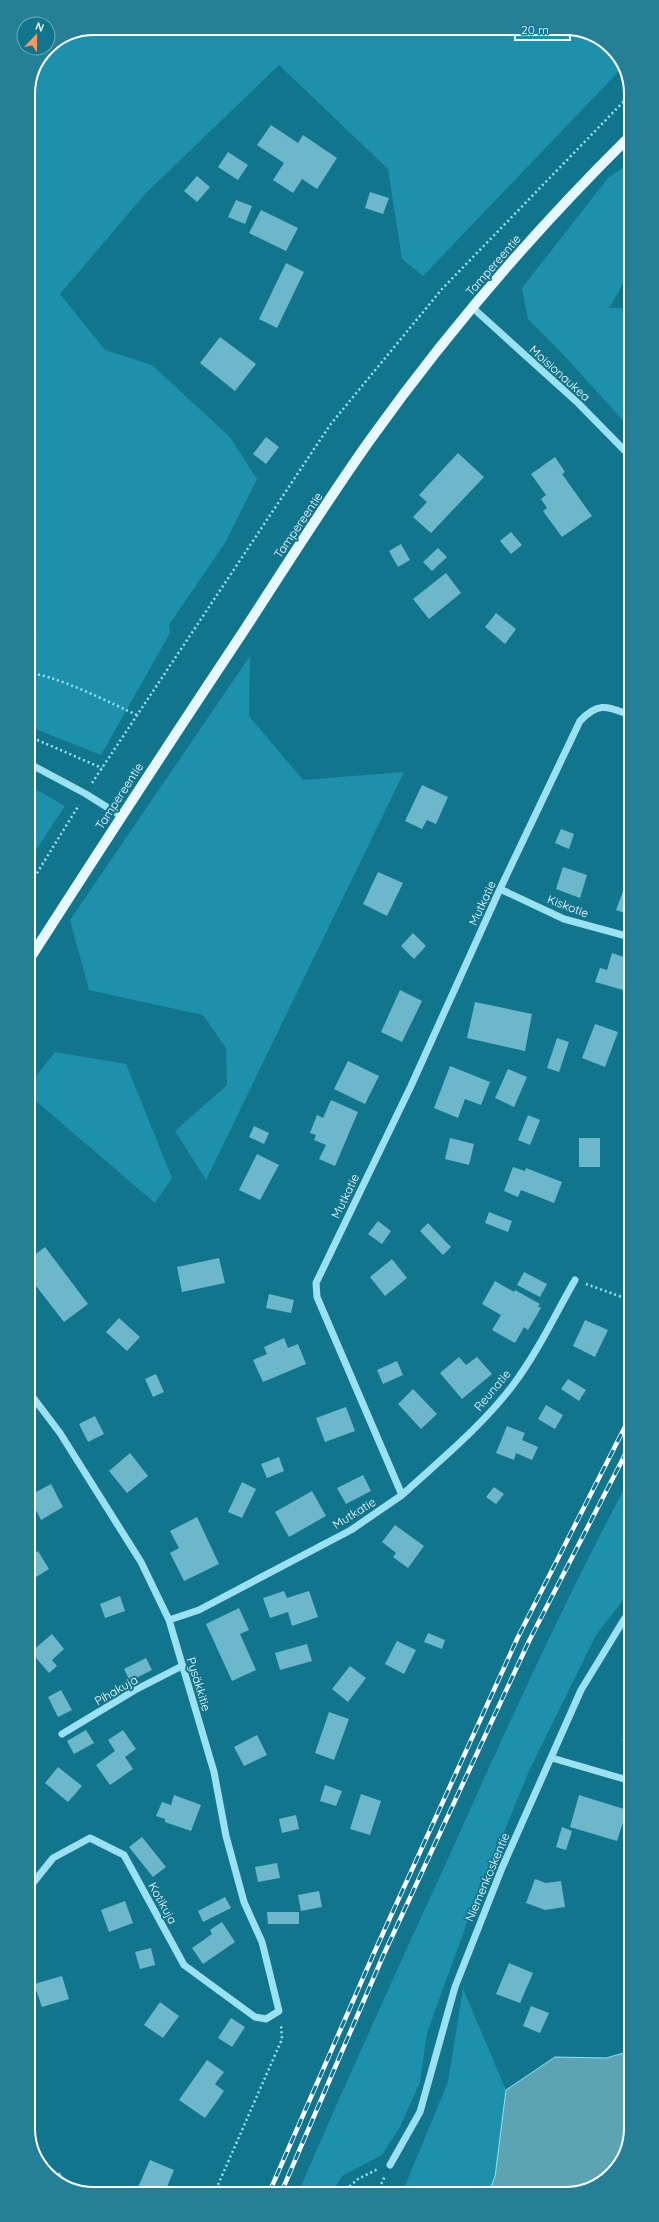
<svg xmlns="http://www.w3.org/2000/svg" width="659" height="2222" font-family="Quicksand,sans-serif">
  <rect width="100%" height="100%" fill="#12758e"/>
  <path fill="#1d90ab" d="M94,28l479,1 36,16 13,23 -199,208 -21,-17 -14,-90 -109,-104 -133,128 -86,101 45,56 47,15 78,72 27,42 -32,64 -56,82 1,8 -69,122 -73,-29v-632l5,-26 14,-20z
    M627,165l3,1v106l-21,36h21v120l-71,-78 -31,-31 -6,-31 86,-110z
    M250,656l-1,60 54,64 101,-8 -198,408 -31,-49 52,-46 -1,-37 -23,-33 -114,-25 -19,-70z
    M28,785l37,21 -37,56z
    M55,1052l71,12 46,114 -17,25 -126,-108v-10z
    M631,1476v114l-35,45 -67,136 -60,146 -42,116 -7,49 -20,45 -18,28 -40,21 -10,17h-34c49,-114 101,-227 153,-341 57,-127 114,-253 180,-376z
    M463,1989l43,101 -11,87 -7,16h-86l46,-111z"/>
  <path fill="#5ca3b4" stroke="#8ee3f5" d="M631,2051v77l-16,43 -37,22h-90l7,-16 11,-87 49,-33 51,1z"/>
  <path fill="#6cb7ca" d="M271,125l27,18 5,-8 34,23 -20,31 -15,-10 -9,14 -20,-13 11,-17 -27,-18z
    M228,152l20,13 -10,15 -20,-13z
    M197,176l13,11 -13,15 -13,-11z
    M370,192l19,6 -6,16 -18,-6z
    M236,200l16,6 -7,18 -17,-7z
    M261,210l37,18 -12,23 -37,-18z
    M286,263l18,9 -27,56 -18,-9z
    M220,337l36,27 -21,27 -35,-28z
    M266,437l13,10 -13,17 -13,-10z
    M458,453l26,24 -53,56 -18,-16 14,-15 -8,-7z
    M555,457l10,15 -3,2 30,42 -30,21 -19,-26 4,-3 -6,-9 5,-4 -15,-21z
    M511,532l11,13 -11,9 -11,-13z
    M401,544l9,16 -12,7 -9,-16z
    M438,548l9,9 -15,14 -9,-9z
    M446,573l15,20 -32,26 -16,-20z
    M496,613l20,16 -11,15 -20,-17z
    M422,785l26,12 -12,27 -9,-4 -5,9 -17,-8z
    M561,829l13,5 -5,15 -14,-6z
    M563,867l24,8 -7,23 -24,-9z
    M378,872l25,11 -16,33 -24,-12z
    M625,886l5,2v27l-14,-5z
    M413,933l13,13 -12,13 -13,-13z
    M612,953l18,6v33l-35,-10 5,-14 7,2z
    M400,990l22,11 -20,41 -21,-10z
    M475,1002l57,12 -7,37 -58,-13z
    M595,1024l23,8 -13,35 -23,-9z
    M557,1038l12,4 -10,30 -12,-4z
    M348,1061l31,15 -14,28 -31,-15z
    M450,1066l40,16 -9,23 -16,-6 -7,19 -24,-10z
    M508,1069l19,8 -13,30 -19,-9z
    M331,1100l27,12 -23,54 -16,-7 7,-14 -12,-5 2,-5 -6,-2 7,-18 6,3z
    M528,1115l12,5 -10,25 -12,-5z
    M254,1126l15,7 -5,11 -15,-7z
    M450,1138l24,6 -5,21 -24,-6z
    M579,1138h21v29h-21z
    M257,1154l22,11 -19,35 -21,-10z
    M513,1167l12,4 1,-3 36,14 -8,21 -33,-13 -3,7 -14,-6z
    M489,1212l23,9 -4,11 -23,-9z
    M378,1221l13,10 -9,13 -14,-10z
    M428,1223l23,24 -8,8 -23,-24z
    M45,1247l43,57 -24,18 -31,-40 -4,3v-26z
    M219,1258l6,25 -43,9 -5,-25z
    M392,1259l15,19 -22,18 -15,-19z
    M524,1272l23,12 -7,13 -23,-12z
    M495,1281l19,11 1,-2 25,14 -2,2 3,2 -13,22 -4,-3 -9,16 -23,-13 9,-15 -19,-11z
    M269,1294l25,6 -3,13 -25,-5z
    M119,1318l21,19 -13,14 -21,-19z
    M585,1320l23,10 -13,27 -22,-11z
    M284,1338l4,10 10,-4 8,20 -43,18 -10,-22 14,-6 -3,-7z
    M459,1357l7,8 11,-8 15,17 -30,25 -22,-26z
    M397,1361l6,14 -20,9 -6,-14z
    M156,1374l8,18 -11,5 -8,-18z
    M568,1379l18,11 -7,11 -18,-12z
    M413,1389l24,25 -16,15 -23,-25z
    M546,1405l17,10 -8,14 -17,-10z
    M346,1407l9,24 -30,11 -9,-24z
    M95,1416l9,18 -16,8 -9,-18z
    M507,1426l18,7 -3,7 16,7 -6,13 -16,-7 -2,7 -18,-7z
    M130,1453l18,23 -21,17 -18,-22z
    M279,1457l5,14 -17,7 -6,-14z
    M363,1475l8,16 -25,13 -9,-16z
    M242,1482l14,7 -14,29 -14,-6z
    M51,1484l12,23 -22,13 -12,-24z
    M494,1487l10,7 -8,10 -10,-7z
    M312,1491l14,25 -37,21 -14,-25z
    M197,1517l22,47 -35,17 -14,-28 9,-5 -9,-17z
    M395,1525l29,21 -16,22 -15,-11 3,-4 -14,-11z
    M38,1551l11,18 -16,10 2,4 -6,4v-30z
    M284,1591l3,7 22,-7 9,26 -26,9 -4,-14 -18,6 -7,-20z
    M120,1596l5,15 -20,7 -5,-14z
    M239,1608l10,22 -9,4 16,36 -24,11 -26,-57z
    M428,1633l17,7 -3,9 -18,-7z
    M52,1634l12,15 -12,11 5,6 -8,7 -18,-21z
    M397,1641l19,9 -12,24 -19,-10z
    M307,1644l5,17 -32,9 -5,-17z
    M146,1658l6,12 -22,11 -6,-12z
    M350,1666l16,12 -18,24 -16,-13z
    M61,1690l11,20 -14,7 -10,-20z
    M329,1712l20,7 -15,41 -19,-7z
    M631,1720v26l-9,-6 5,-7 -3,-3z
    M86,1730l8,13 -20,11 -7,-13z
    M123,1730l13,19 -11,8 8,12 -23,16 -14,-20 19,-14 -7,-11z
    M257,1735l10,20 -23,11 -10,-19z
    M58,1767l24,19 -14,16 -23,-19z
    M325,1785l17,6 -6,15 -16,-5z
    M361,1794l20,7 -11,34 -20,-6z
    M174,1795l27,10 -10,26 -26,-9v-3l-9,-3 6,-14 9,3z
    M579,1795l48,15 -10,31 -47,-14z
    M296,1815l3,14 -17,4 -3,-14z
    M562,1827l10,4 -6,19 -10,-3z
    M142,1837l24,30 -13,10 -24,-30z
    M277,1863l3,15 -22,4 -3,-15z
    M535,1879l11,4 15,-2 4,26 -20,3 -19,-7z
    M319,1891l3,16 -21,4 -3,-16z
    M225,1897l6,11 -28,14 -5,-11z
    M125,1901l8,22 -24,9 -8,-22z
    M267,1912h32v12h-31z
    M222,1922l13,20 -32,22 -11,-16 20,-14 -2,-4z
    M151,1948l4,17 -15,4 -5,-17z
    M509,1963l24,10 -13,30 -24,-9z
    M62,1976l7,23 -27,8 -8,-23z
    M160,2002l19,14 -16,22 -19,-13z
    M531,2006l18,7 -9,20 -17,-7z
    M231,2018l14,9 -13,20 -14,-9z
    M207,2060l17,12 -9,12 9,7 -19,27 -26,-18z
    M150,2160l24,10 -10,24h-29z
    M60,2172l6,12 -16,-7z"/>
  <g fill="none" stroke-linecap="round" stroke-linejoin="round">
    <path stroke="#9ce1f1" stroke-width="2.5" stroke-dasharray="2 3" stroke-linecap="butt" d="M28,674c20,-3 89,32 111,42
      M28,736l74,32
      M92,783l238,-358 112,-136 188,-194
      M29,886l50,-81
      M586,1284l44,16
      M342,2193l16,-14 20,-10
      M377,2193l8,-17
      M214,2194l68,-155 -1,-14"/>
    <path stroke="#9ce1f1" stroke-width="7" d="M473,308l105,95 52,53
      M28,763l58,31 35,22
      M500,889l64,30 66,18
      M29,1392l31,41 81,129 28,58 45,152 12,64 18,66 18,40 17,69 -13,8 -11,-2 -71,-52 -60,-110 -34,-17 -37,20 -24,30
      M402,1495c37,-34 81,-70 111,-110 24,-32 42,-70 62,-105
      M169,1620l30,-10 152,-80 51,-35 -85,-198 -1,-14 95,-197 89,-197 80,-168c19,-20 28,-14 50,-6
      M62,1734l73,-44 47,-24
      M552,1758l79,23
      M390,2165l30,-53 35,-125 47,-119 79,-178 50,-82"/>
    <path stroke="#e7f9ff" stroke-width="10" d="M29,960c71,-111 143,-221 216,-331 41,-63 81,-127 125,-189 77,-108 165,-210 260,-304"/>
    <g stroke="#fff" stroke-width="4.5">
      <path id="rail" d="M269,2193l105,-240 144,-316 113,-222
        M281,2193l102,-237 146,-315 102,-198"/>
    </g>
    <use href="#rail" stroke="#12758e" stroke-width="3" stroke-dasharray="9" stroke-linecap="butt"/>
  </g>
  <g text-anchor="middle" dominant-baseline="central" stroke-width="4" stroke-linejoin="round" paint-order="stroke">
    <g font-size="12" fill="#fff" stroke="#12758e">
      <text transform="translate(493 265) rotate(-49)">Tampereentie</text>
      <text transform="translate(560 373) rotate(42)">Moisionaukea</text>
      <text transform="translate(298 525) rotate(-56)">Tampereentie</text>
      <text transform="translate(119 796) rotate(-57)">Tampereentie</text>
      <text transform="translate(482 903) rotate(-65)">Mutkatie</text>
      <text transform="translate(568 906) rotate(21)">Kiskotie</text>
      <text transform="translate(345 1196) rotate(-64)">Mutkatie</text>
      <text transform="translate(492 1390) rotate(-50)">Reunatie</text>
      <text transform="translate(354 1513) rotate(-32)">Mutkatie</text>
      <text transform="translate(199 1684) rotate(73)">Pysäkkitie</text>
      <text transform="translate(116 1690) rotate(-30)">Pihakuja</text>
      <text transform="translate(487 1877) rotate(-67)">Niemenkoskentie</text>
      <text transform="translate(163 1903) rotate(61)">Kotikuja</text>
    </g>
  </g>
  <path d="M0 0H659V2222H0ZM94 35H565A59 59 0 0 1 624 94V2128A59 59 0 0 1 565 2187H94A59 59 0 0 1 35 2128V94A59 59 0 0 1 94 35Z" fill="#258097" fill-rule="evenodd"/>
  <path fill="none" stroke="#fff" stroke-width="2" d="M94 35H565A59 59 0 0 1 624 94V2128A59 59 0 0 1 565 2187H94A59 59 0 0 1 35 2128V94A59 59 0 0 1 94 35Z"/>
  <g transform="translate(36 36) rotate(22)"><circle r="19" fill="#12758e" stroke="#71acbb"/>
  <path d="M0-3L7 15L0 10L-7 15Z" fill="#ff965d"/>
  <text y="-6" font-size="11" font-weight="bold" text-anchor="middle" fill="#ffffff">N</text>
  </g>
  <path d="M515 34v6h55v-6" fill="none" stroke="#ffffff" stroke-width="2"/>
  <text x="521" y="34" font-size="12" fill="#ffffff" stroke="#12758e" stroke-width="3" paint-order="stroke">20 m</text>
</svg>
